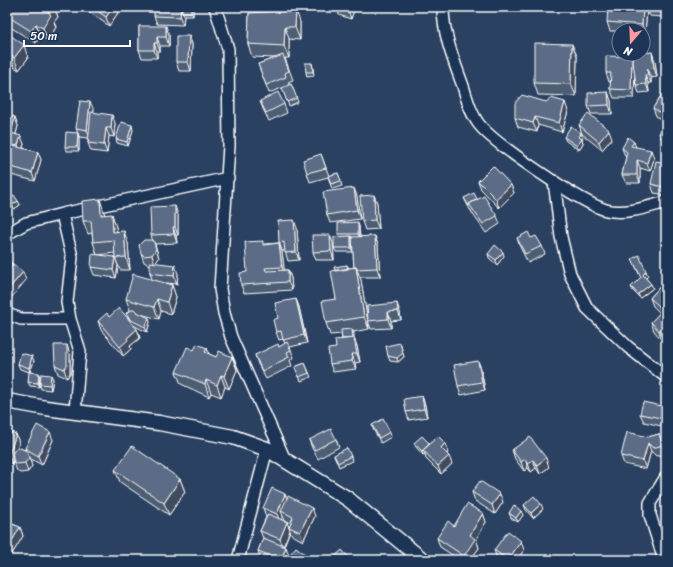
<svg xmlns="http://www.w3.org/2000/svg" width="673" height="567" font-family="Sriracha,sans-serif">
  <rect width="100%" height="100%" fill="#2a4161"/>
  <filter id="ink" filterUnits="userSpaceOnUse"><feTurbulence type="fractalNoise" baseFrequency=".025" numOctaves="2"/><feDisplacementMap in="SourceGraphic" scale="8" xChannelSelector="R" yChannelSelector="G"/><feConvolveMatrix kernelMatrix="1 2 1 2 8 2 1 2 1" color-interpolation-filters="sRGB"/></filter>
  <g filter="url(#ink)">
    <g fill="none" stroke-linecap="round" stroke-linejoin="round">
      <g stroke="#fff" stroke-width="14">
        <path id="minor" d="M215,7l13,42 1,97 -9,143 4,24 7,24 54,123
          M443,7c0,28 11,54 20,79 4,13 7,26 15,37 14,20 104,80 128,87 19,5 42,-3 60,-8
          M554,181l7,56 9,37 17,34 41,39 38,30
          M62,214l10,43 -5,45 3,17 10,32 -5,61
          M7,234l19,-11 36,-9 166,-36
          M7,314l14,5h49
          M238,560l29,-111
          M664,560l-14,-45v-12l16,-26"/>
      </g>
      <g stroke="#fff" stroke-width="17">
        <path id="tertiary" d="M7,401l39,7 113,15 74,14 34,12 81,50 75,61"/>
      </g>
      <use href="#minor" stroke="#1d3557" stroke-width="11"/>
      <use href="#tertiary" stroke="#1d3557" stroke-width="14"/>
    </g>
    <path fill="#4e5d73" stroke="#fff" fill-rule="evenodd" d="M10,7h44l4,10 -4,5 2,5 -8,14 -8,-5 -4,7 -26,-16 -3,-7v-8z
      M85,7h37l-13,19 -24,-17z
      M181,7l1,5v-5h11v9h-9l-1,9 -26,-1 -3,-8z
      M284,7h8l-1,2z
      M337,7h18l-4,12 -12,-4z
      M504,7h10l-9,3z
      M648,7h15v10l-13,-1 -2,-4z
      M647,9l-2,24h-2v-3h-24v1h-9l-3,-9z
      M249,13l51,9v18l-11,-1v19h-4l8,22 -5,2 1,3 2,-1 7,18 -9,4 -7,-18 -13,5 -11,-29 17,-6 -23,-1 -4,-13z
      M139,26l30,9v11h-9v5h-3v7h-15l-3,-8z
      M7,33l21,25 -9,12 -5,-3 -7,9z
      M189,36l3,8 -1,27h-12l-3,-9z
      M577,56l-1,40 -38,-1 -4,-12z
      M632,57v2l23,2 2,16 -6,1v5h-3l1,9 -10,1 -3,-8 -2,-10v23h-20l-4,-9 1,-7h-2l-3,-9z
      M312,63l1,4 1,9 -7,1 -1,-5z
      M666,88v35l-10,-7 -3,-8z
      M608,92l3,9 1,13h-21l-3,-8z
      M260,101l24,3 3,9 -18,8 -6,-12z
      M546,102l22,9 -6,21 -24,-7 -1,7 -19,-5 -3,-9z
      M94,110l-1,2 22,11 -1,14 -5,-1 -2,17 -16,-2 -3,-8v-5l-9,-1 -3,-9z
      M7,115l8,2 3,9 -2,8 8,10 -1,4 15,4 3,8 -6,21 -24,-6 -3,-9 3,-14 -4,-2z
      M579,125l33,13 -10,12 -20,-16z
      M666,125v15l-5,-2 -2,-4z
      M133,130l-5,16 -11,-3 -1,-4z
      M78,133l1,4v14h-12l-2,-4z
      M564,137l19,1 -1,1 1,4 -4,7 -13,-9z
      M636,147l18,12 -4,12 -10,-3v15h-14l-4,-8 4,-18 -1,-1 -3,-8z
      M321,154l8,22 9,-3 4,13 -10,3 -4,-12 -18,5 -3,-9z
      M666,163v32l-12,-2 -3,-9z
      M478,181l33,4 3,8 -15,15 -18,-19z
      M374,195l3,8 2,26 -14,1 -3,-9z
      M357,196l3,23 -30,4 -3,-8z
      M464,198l13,1 20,17 3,8 -14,9 -14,-20 -1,-3h-1z
      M8,199l10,2 2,4 -6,4 -4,-5z
      M104,212l1,3 11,12 1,4 11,12 2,27h-10l-5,-12v-5l-18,2 -4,-13 -1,-9 -4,1 -5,-13z
      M178,215v20l-2,1 1,7 -22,1 4,14 -4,5 23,11 -1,10 -11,-1 6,2 4,12 -5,17 -10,-3 -2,8 -19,-5 10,8 -3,10 -14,-7 4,4 3,9 -10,8 1,3 -8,7 -22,-26 -3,-9 11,-4 22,6 -5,-10 4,-3 -4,-11 26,-20 -2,-6v-9h-3l-3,-2 -3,-9 12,-11 -2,-7z
      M358,222l1,5 1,10 15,-1 3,9 2,32h-20l1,3 8,49 -16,3 1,6 3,8 3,16 -5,1 1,6 -23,3 -3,-8 6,-16 6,-9 -1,-5 -11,1 -4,-12 10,-24 -1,-28 12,-6 2,3h5l-1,-16h-17l-2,-4 5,-11 -1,-3z
      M297,228l2,32 -11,1 -3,-10h-3l-3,-8z
      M517,238h14l11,8 3,8 -17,9 -8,-16z
      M279,243l3,8 2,19h4l3,8 1,12 -48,3 -3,-8 6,-13 17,-28z
      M333,243l1,17h-18l-3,-8z
      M488,254l16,2 -7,9 -8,-7z
      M632,259l16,17 -2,2 7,10 -13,10 -7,-7 -2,-4 10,-9z
      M118,266l-2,12 -22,-3 -3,-8z
      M664,282l-2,58 -8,-9 -3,-9 9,-9 -7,-7 -3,-8z
      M296,299l3,8 8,36 -17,4 4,11 -4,2 2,6 -26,13 -8,-15 -3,-9 24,-8 6,-3 -2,-5 -4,1 -3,-8z
      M367,306l33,6 1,8 -10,1v7l-20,1 -3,-8z
      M400,343l4,14 -6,5 -8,-1 -2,-5z
      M207,348l2,6 7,3h16l5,13 -8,19 -4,-2 -4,10 -10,-4 -2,4 -28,-13 -5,-12 18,-22z
      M70,354v19l-3,5 -9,-4 -3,-9z
      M34,361l-4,11 -10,-3 -2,-5z
      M478,361l3,8 4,21 -24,5 -3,-9z
      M305,363l6,14 -10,4 -6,-14z
      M40,377l13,2 -2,11 -10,-1 -1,-4 -1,2 -9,-1 -2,-4z
      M422,396l3,9 2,12 -18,3 -3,-8z
      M666,407v35l-1,-1 -3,-8 4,-6 -22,-5 -4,-8z
      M372,425l18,7 1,5 -10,6 -8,-14z
      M7,431l9,3 3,9 -2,5 9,2 -1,-2 28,-8 -11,25 -13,-7 3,8 -4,6 -8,1 -3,-2 -4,-11 -1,4 -5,-3z
      M659,434l7,20 -10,2 -5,-5 -5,18 -22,-5 -3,-8 27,-19z
      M336,439l3,8 -21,12 -6,-11 -3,-8z
      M414,443l16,1 18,8 -1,2 5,10 -11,10 -15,-15 -1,-5 -2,1 -7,-8z
      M512,450l37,17 -9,7 -4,-6 -5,4 -3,-4 -4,3 -9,-12z
      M334,455l17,1 1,5 -13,6z
      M115,470l65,9 5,13 -16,23 -49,-33z
      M472,492l31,10 -8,12 -20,-13z
      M287,498l28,18 -12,25 -11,-6 -2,-4 -6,15 5,9h17l1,5h-46l-3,-9 5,-13 -3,-7 6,-14 -3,-9zM283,516l1,4 7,3 -2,3 -8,-7z
      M524,505l19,4 -10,9 -7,-8z
      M483,513l3,9 -10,17 3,9 -9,12h-10l-20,-13 -3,-9z
      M509,513l14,2 -5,7 -7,-4z
      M7,522l13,5 3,9 -11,18 -5,-2z
      M494,550h30l-7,10h-18l-2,-1z"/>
    <path fill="#404c5e" stroke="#fff" d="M51,7h3l4,10 -4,5 2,5 -8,14 -5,-13 5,-16z
      M113,7h9l-13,19 -3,-9z
      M181,7l3,9 -1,9 -3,-8z
      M191,7h2v9l-2,-4z
      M349,7h6l-4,12 -3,-9z
      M643,7h3l1,2 -2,24 -3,-8z
      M661,7h2v10l-2,-5z
      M296,10l4,12v18l-5,-13z
      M36,24l4,12 -4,7 -5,-12z
      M166,26l3,9v11l-3,-9z
      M285,27l4,12v19l-5,-12z
      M189,36l3,8 -1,27 -3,-9z
      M157,37l3,9v5l-3,-8z
      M154,43l3,8v7l-3,-8z
      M572,44l5,12 -1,40 -5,-12z
      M24,45l4,13 -9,12 -5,-12z
      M652,52l3,9 2,16 -3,-9z
      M10,54l4,13 -7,9v-18z
      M632,57l3,9 -1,32 -3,-8z
      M647,69l4,9v5l-3,-8z
      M645,75l3,8 1,9 -3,-8z
      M7,81l3,9 -3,4z
      M608,92l3,9 1,13 -3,-9z
      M90,102l4,8 -4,28 -3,-8z
      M565,102l3,9 -6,21 -3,-9z
      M112,115l3,8 -1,14 -3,-9z
      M15,117l3,9 -4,15 -3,-8z
      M535,117l3,8 -1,7 -4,-9z
      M132,125l1,5 -5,16 -1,-4z
      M106,128l3,8 -2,17 -3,-8z
      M609,130l3,8 -10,12 -3,-8z
      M78,133l1,4v14l-2,-4z
      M581,133l2,5 -3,3 -1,-4z
      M21,136l3,8 -3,10 -3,-9z
      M582,139l1,4 -4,7 -2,-4z
      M634,142l3,8 -6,-4z
      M651,150l3,9 -4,12 -3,-8z
      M38,152l3,8 -6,21 -3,-8z
      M637,160l3,8v15l-3,-8z
      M665,176l1,3v16l-3,-8z
      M511,185l3,8 -15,15 -3,-9z
      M354,188l3,8 3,23 -3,-9z
      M374,195l3,8 2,26 -4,-9z
      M100,199l4,13 2,16 -5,-13z
      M18,201l2,4 -6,4 -2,-4z
      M175,206l3,9v20l-3,-8z
      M112,214l4,13 2,17 -5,-12z
      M294,220l3,8 2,32 -3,-8z
      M358,222l1,5 1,11 -2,-4z
      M173,227l3,9 1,7 -3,-9z
      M124,231l4,12 2,27 -4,-13z
      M330,235l3,8 1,17 -3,-9z
      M351,236l2,5v11l-2,-4z
      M375,236l3,9 2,32 -3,-9z
      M154,242l5,16 -4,6 -3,-9z
      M279,243l3,8 3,24 -3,-8z
      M503,252l1,4 -7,9 -1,-5z
      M115,257l3,9 -2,12 -3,-8z
      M12,263l3,8 -8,10v-12z
      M175,265l3,9 -1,10 -3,-8z
      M356,267l5,13 8,49 -5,-12z
      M288,270l3,8 1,12 -4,-8z
      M646,271l2,5 -4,4 -1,-5z
      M23,272l3,8 -19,23v-12z
      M651,284l2,4 -13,10 -2,-4z
      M172,285l4,12 -5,17 -4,-12z
      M666,298v12l-4,4 -3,-8z
      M157,299l4,12 -2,8 -5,-12z
      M296,299l3,8 8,36 -3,-8z
      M397,303l3,9 1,8 -3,-9z
      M388,312l3,9v7l-3,-9z
      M149,318l1,4 -3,10 -2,-5z
      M666,325v11l-4,4 -3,-9z
      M137,329l3,9 -10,8 1,3 -8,7 -3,-9 7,-9z
      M352,329l2,4v5l3,8 3,16 -3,-8 -4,-15z
      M400,343l4,14 -6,5 -1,-4z
      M67,345l3,9v19l-3,5 -3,-9z
      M207,348l4,12 -6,-8z
      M352,354l3,9 1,6 -4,-8z
      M32,356l2,5 -4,11 -1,-4z
      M232,357l5,13 -8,19 -5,-13z
      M478,361l3,8 4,21 -3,-8z
      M39,373l1,4 -1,10 -1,-4z
      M51,375l2,4 -2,11 -1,-5z
      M221,375l4,12 -4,10 -4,-12z
      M206,380l5,13 -2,4 -4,-13z
      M422,396l3,9 2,12 -3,-8z
      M50,432l3,8 -11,25 -4,-9z
      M16,434l3,9 -7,21 -3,-9z
      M445,443l3,9 -4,4 -3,-8z
      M648,443l3,8 -5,18 -3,-8z
      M430,444l-7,6 2,4 -2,1 -1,-4z
      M27,451l5,15 -4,6 -3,-9z
      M449,456l3,8 -11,10 -3,-8z
      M546,458l3,9 -9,7 -3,-9z
      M525,459l3,9 -4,3 -3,-9z
      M533,460l3,8 -5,4 -3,-9z
      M180,479l5,13 -16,23 -5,-12z
      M285,494l3,8 -7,9 2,5 -3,6 -3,-8z
      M500,494l3,8 -8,12 -3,-9z
      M541,504l2,5 -10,9 -2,-5z
      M312,508l3,8 -12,25 -3,-9z
      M521,511l2,4 -5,7 -2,-4z
      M483,513l3,9 -10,17 3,9 -9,12h-5l-1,-4 6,-21z
      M287,522l3,8 -7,17 -3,-8z
      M20,527l3,9 -11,18 -3,-8z
      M521,541l3,9 -7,10h-9z
      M286,547l3,8 -2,5h-6z
      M306,555l1,5h-5z"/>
    <path fill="#5b6c86" stroke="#fff" d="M10,7h41l-3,5 3,3 -8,13 -7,-4 -5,7 -24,-15v-4z
      M92,7h21l-7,10z
      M154,7h27l-1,10 -26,-1z
      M182,7h9v5h-9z
      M338,7h11l-1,3z
      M608,7h35l-1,18 -35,-3z
      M648,7h13v5h-13z
      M296,10l-1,17h-10l-1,19 -36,-2 1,-31z
      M139,26h27v11h-9v6h-3v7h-15z
      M7,33l17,12 -10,13 -4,-4 -3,4z
      M176,36h13l-1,26h-12z
      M534,43l38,1 -1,40 -37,-1z
      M652,52l2,16 -7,1 1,6h-3l1,9 -10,1 -4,-31h11v-1z
      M283,55l6,16 -4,2 1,4 -20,8 -8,-21z
      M606,56l26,1 -1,33 -21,-1 1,-16h-5z
      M305,63h7l1,9h-7z
      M291,84l6,14 -10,4 -5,-14z
      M666,88v27l-1,1 -12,-8z
      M278,92l6,12 -18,9 -6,-12z
      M608,92l1,13 -21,1v-13z
      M522,95l24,7 5,-4 14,4 -6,21 -24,-6 -2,6 -18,-5v-15z
      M80,101l10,1 -3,28 -11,-2z
      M91,112l21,3 -1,13h-5l-2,17 -16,-2z
      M588,113l21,17 -10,12 -20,-17z
      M7,115l8,2 -4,16 10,3 -3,9 -4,1 24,6 -6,21 -24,-7 5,-21 -6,-2z
      M121,122l11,3 -5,17 -11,-3z
      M663,124l3,1v11l-7,-2z
      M571,126l10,7 -2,4 3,2 -5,7 -13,-9z
      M66,132l12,1 -1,14h-12z
      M628,137l6,5 -3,4 20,4 -4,13 -10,-3v15h-15l5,-23 -5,-4z
      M321,154l5,14 -19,5 -4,-13z
      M656,161l10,2 -1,7h1v6h-1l-2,11 -12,-3z
      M493,166l18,19 -15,14 -18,-18z
      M338,173l3,8 -10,3 -3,-8z
      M354,188l3,22 -30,5 -4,-23z
      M474,193l3,6 -8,5 1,1 -1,1 -5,-8z
      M14,195l4,6 -6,4 -4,-6z
      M374,195l1,25 -13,1 -2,-25z
      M484,196l13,20 -14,8 -14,-20z
      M100,199l1,16 11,-1 1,18 11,-1 2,26 -11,1 -1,-18 -21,2 -2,-21h-8l-1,-20z
      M175,206v21h-2l1,7 -23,1 -1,-28z
      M294,220l2,32 -11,1 -1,-11 -5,1 -1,-22z
      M358,222v12h-20v-11z
      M528,232l3,6 5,-2 6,10 -17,8 -8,-16z
      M312,235h18l1,16 -18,1z
      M351,236v12h-17v-11z
      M375,236l2,32 -20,1 -1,-2 -2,1 -2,-31z
      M144,240h7l3,2 2,7 -4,6 -8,1 -3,-3 -2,-8z
      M263,241v4l16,-2 3,24 -17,1 1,3 22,-1v12l-47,3 -1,-12 7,-1 -2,-30z
      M495,245l8,7 -7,8 -8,-6z
      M92,254l23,3 -2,13 -22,-3z
      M639,255l7,16 -3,4 8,9 -13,10 -7,-7 10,-10 -9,-18z
      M7,259l5,4 -5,6z
      M150,262l25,3 -1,11 -24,-3z
      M13,264l10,8 -16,19v-19z
      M347,265l1,4 -13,2 -1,-4z
      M356,267l8,50 -38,6 -4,-22 14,-2 -5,-28z
      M133,274l39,11 -5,17 -10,-3 -3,8 -28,-8z
      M664,282l2,2v14l-7,8 -9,-8z
      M296,299l8,36 -21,5 -2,-9 -5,1 -3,-12 5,-2 -3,-15z
      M397,303l1,8 -10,1v7l-20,2 -1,-15z
      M666,306v19l-7,6 -8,-9z
      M119,308l18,21 -10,9 1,2 -8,7 -22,-26 9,-8 2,4z
      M134,309l3,3 12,6 -4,9 -14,-7 -5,-7z
      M352,329l1,9 -11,1 -1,-9z
      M354,338l3,16h-5v7l-22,3 -2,-15 8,-1 -1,-8z
      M287,342l4,8 -4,2 2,5 -27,14 -7,-16 23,-11 1,3z
      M400,343l3,10 -6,5 -9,-2 -2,-10z
      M197,344l10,4 -2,4 11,5 3,-6 13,6 -8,19 -3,-1 -4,10 -11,-5 -1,4 -29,-12 11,-25 7,3z
      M54,345h13v20l-3,4 -9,-4z
      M21,353l11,3 -3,12 -11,-4z
      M478,361l4,21 -24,4 -4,-21z
      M305,363l4,10 -10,4 -4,-10z
      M29,372l10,1 -1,10 -10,-1z
      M41,374l10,1 -1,10 -10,-1z
      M422,396l2,13 -18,3 -2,-13z
      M643,402l23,5v12l-26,-5z
      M383,419l7,13 -11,6 -7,-13z
      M37,425l13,7 -12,24 -13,-8z
      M666,427v8l-4,-2z
      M331,429l5,10 -21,11 -6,-10z
      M7,431l9,3 -7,21 -2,-1z
      M627,432l21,5 11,-3 4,11 -10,3 -5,-5 -5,18 -22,-5z
      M422,436l8,8 -8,7 -8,-8z
      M438,436l7,7 -4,5 8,8 -11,10 -15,-16z
      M530,437l16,21 -9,7 -4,-5 -5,3 -3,-4 -4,3 -9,-12z
      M132,446l48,33 -16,24 -49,-33z
      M16,448h4l7,3 2,7 -4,5 -8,1 -3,-2 -2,-8z
      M347,448l4,8 -13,7 -4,-8z
      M480,481l20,13 -8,11 -20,-13z
      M272,488l13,6 -8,20 -14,-6z
      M288,496l24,12 -12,24 -11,-5 4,-10 -12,-6z
      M534,496l7,8 -10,9 -7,-8z
      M467,504l16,9 -13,22 5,4 -11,17 -27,-18 11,-17 6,5z
      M514,505l7,6 -5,7 -7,-5z
      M268,514l19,8 -7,17 -20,-8z
      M7,522l13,5 -11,19 -2,-1z
      M508,531l13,10 -13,19 -14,-10z
      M263,538l23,9 -5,13 -23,-9z
      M296,547l10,8 -4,5h-17z
      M342,550l9,10h-20z"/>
  </g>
  <rect width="673" height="567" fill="none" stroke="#1d3557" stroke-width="24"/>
  <rect x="12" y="12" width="649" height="543" fill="none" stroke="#fff" stroke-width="1.5" filter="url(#ink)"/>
  <g transform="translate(631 42) rotate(199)"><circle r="19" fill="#1d3557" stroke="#77869a"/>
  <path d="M0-3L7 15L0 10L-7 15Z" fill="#ff9aa2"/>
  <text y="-6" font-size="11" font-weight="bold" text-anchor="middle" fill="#ffffff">N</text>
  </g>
  <path d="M24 40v6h106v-6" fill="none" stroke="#ffffff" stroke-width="2"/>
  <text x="30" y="40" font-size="12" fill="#ffffff" stroke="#1d3557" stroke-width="3" paint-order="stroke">50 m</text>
</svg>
